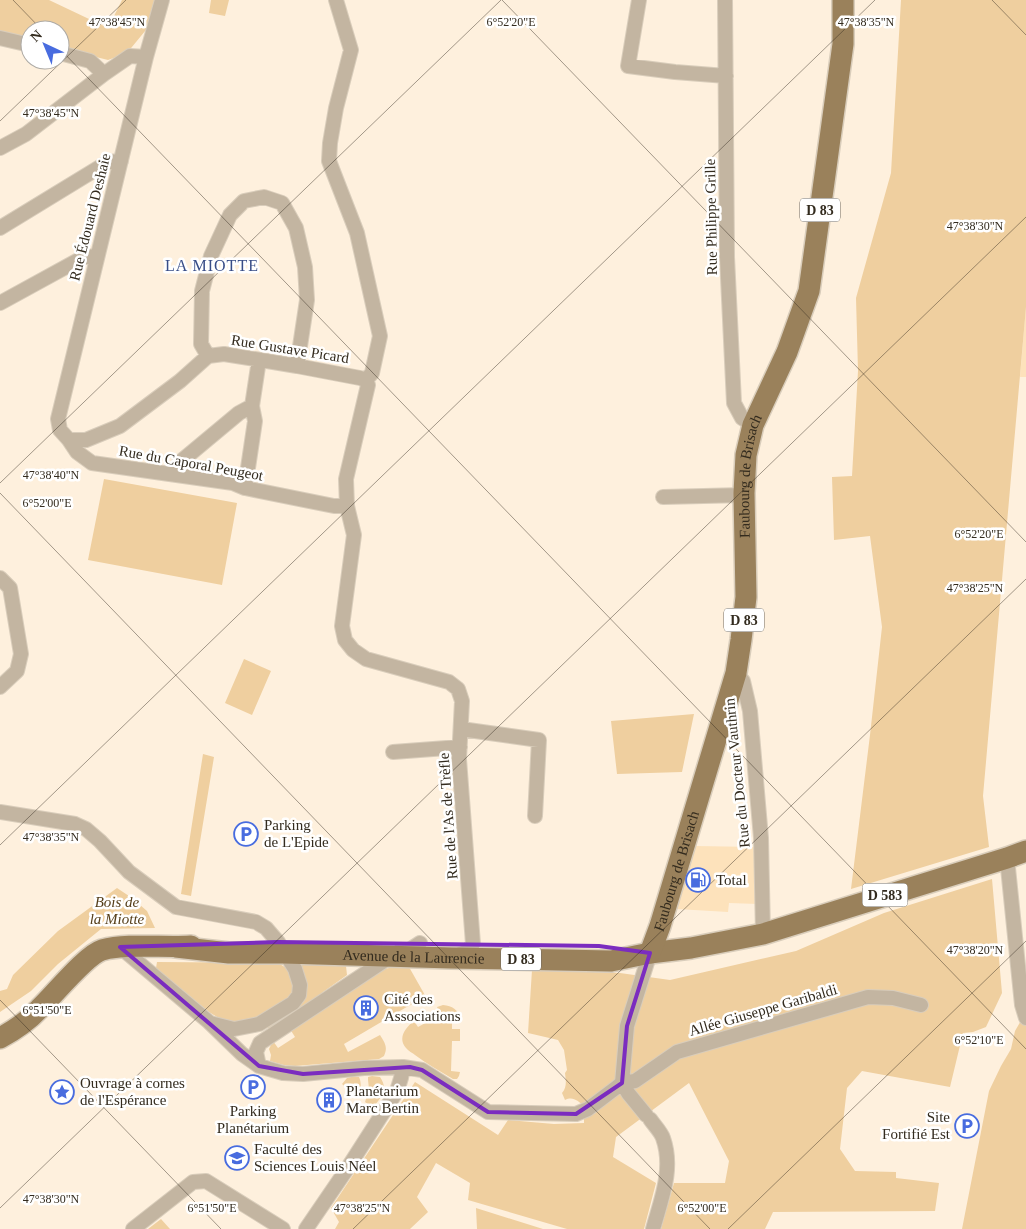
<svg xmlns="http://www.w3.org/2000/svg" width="1026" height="1229" font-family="'Times New Roman',serif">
  <rect width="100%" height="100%" fill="#fef0dd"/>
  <path fill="#fde2bb" d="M1026,306v71h-6z
    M695,846l62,1 1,57 -29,-1 -1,9 -51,-3z"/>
  <path fill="#efcf9f" d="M0,0h49l59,28 14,-28h35l-7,25 -23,28 -19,7 -48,-12v-18h-30v9l-30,-8z
    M211,0h18l-4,16 -16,-3z
    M901,0h125v307l-43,489 6,51 -138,42 19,-154 12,-108 -12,-91 -36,4 -2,-63 20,-1 6,-105 -2,-73 35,-125z
    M104,479l133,24 -15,82 -134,-25z
    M244,659l27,12 -19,44 -27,-12z
    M694,714l-12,58 -65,2 -6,-53z
    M203,754l11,3 -23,139 -10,-2z
    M992,879l10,114 -16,34 -13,5 -10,1 -13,54 -88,-16 -15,17 -7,61 15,22 41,1v6l43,5 -4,28 -162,1 -8,17h-104l13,-46h51l4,-22 -40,-78 -73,54 -3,20 43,26 -12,46h-77l-99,-29 2,-17 -34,-20 -19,34 11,15 -18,17h-75l4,-7 -8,-14 84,-126 83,53 10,-15 46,4 30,-1v-17c-6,-5 -11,-10 -19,-6l-3,-7c5,-6 4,-12 3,-20l2,-3 -3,-20 -6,-10 -30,-7 4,-63 88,3 50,7 126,-29 88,-38z
    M117,888l15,10 15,13 8,17 -54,1 -43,35 -27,27 -31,21v-21l7,-2 6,-14 45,-44z
    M157,962l121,1c17,9 15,14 16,31l-37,26 -23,3 -12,-3 -13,-8 -53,-44z
    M300,963l46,3 1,9 -24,17 -3,5 -51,32 -3,-3 27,-18z
    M393,967h16l17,30 -21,11 -61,36 4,8 32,-17c5,8 8,12 4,21l-5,3 -84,7 -11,-1 -14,-4 1,-6 -2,-6 4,-8 5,7 17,-11 -5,-8 95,-60z
    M443,1005c10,1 15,5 18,14h-9v10h8v12h-8l-1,30 9,1 -1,4 -2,3h-4c-13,-8 -26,-15 -38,-24 -2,-2 -7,-4 -9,-7 -9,-10 0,-21 8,-27l4,6 22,-12 -3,-8z
    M1026,1012v217h-64l27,-138 12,-25 10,-17 4,-18z
    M372,1076l8,1c9,13 1,20 -7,31l-8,-6 4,-13 -1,-9v-3z
    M351,1077h8c3,7 2,14 -2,19l-15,-12 5,-6z
    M476,1208l67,21h-66z
    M161,1219l9,10h-22z"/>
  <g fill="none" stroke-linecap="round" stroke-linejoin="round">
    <g stroke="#d9cdbb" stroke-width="16">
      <path id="street" d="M162,0l-16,57 -88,362 2,11 9,10 8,12 15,11 141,20 12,5 89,18h13
        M336,0l15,50 -15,58 -6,35 -1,18 28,72 23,103 -8,37 -6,7
        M639,0l-11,66 47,6 51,4
        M725,0l2,257 7,146 8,15 11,7
        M0,38l30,7
        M60,53l30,8 14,13
        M0,148l26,-14 78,-60 26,-18 16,1
        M0,228l108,-66 13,-1
        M0,303l84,-46 13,-1
        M208,356l-7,-12 1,-53 9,-35 19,-41 14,-14 20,-4 18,6 14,25 9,39 2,33 -10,66
        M208,356l16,-2 73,12 63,12 6,2
        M366,380l2,5 -22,94 1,27 7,29 -12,91 3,14 8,10 13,9 83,23 9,7 4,12 -3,58 14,185 -5,7 -13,5
        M69,440h17l34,-14 60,-45 28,-25
        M174,474l5,-11 60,-50 13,-7
        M245,488l10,-67 -3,-15 7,-46
        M663,497l81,-2
        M0,578l10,10 11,66 -4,17 -17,16
        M736,673l7,8 7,30 11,127 2,96
        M461,729l78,11 -4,76
        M393,752l67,-5
        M0,812l75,12 11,5 14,12 29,31 47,35 80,15 10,6 12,14 17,27 5,16 -1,10 -6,8 -34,21 -25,5 -24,-6
        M1007,858l15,147 4,13
        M120,947l89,75 33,32 17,12 24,7 20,1 61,-6 39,-1 19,3 66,42 88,2 12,-5 29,-22 5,-4
        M259,1066l-3,-14 4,-9 139,-92h9l12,-8
        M622,1083l13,-2 42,-29 191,-55 25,1 28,7
        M646,1115l-18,-22 -6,-10 5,-57 23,-73
        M650,1119c4,6 11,13 13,19 11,31 -2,62 -10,91
        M133,1229l60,-47 13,-1 77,48
        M306,1229l41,-60 50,-78 4,-13 2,-11"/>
    </g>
    <g stroke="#d9cdbb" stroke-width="24">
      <g id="primary">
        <path id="s1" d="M176,947l53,6h56l166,5 160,3 39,-8 41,-5 72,-14 244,-76 19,-7"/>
        <path id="s2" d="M650,953l10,-27 76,-253 5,-33 5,-43 -2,-104 2,-38 7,-30 34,-73 22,-61 34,-247v-44"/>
        <path d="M0,1038c15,-8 29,-18 40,-30 14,-13 46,-53 62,-58 27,-7 61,-2 89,-4"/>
      </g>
    </g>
    <use href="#street" stroke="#c3b5a1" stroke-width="14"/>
    <use href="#primary" stroke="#9a815b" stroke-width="21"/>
  </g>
  <path fill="none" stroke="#7b2cbf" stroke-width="4" stroke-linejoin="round" d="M278,942l321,4 51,7 -23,73 -5,57 -46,31 -88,-2 -66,-42 -12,-3 -107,7 -44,-8 -139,-119z"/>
  <path fill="none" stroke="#332b1e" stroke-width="1" stroke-opacity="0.45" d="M13,0l29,30M502,0l524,542M992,0l34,35M60,49l966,1000M0,121l126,-121M0,483l501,-483M0,493l710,736M0,845l875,-845M0,1000l221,229M0,1208l1026,-991M353,1229l673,-650M728,1229l298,-288"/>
  <defs>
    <g id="parking-ring" transform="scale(1.25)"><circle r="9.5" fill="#fff" stroke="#486cdf" stroke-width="1.5"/><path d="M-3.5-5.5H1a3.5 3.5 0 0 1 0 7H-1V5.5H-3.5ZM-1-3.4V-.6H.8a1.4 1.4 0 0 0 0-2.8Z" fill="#486cdf"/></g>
    <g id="fuel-ring" transform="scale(1.25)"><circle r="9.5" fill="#fff" stroke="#486cdf" stroke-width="1.5"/><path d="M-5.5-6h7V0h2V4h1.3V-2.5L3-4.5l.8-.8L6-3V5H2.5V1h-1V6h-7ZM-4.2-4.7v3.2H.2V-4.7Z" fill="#486cdf"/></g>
    <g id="building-ring" transform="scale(1.25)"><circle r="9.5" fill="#fff" stroke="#486cdf" stroke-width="1.5"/><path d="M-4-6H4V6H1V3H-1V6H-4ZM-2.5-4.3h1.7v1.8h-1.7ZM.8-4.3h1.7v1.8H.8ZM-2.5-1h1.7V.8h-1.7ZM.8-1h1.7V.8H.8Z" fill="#486cdf"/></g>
    <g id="sight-ring" transform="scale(1.25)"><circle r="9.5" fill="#fff" stroke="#486cdf" stroke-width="1.5"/><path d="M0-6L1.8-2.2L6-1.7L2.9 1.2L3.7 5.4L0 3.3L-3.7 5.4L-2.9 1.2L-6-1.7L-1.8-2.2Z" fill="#486cdf"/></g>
    <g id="university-ring" transform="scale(1.25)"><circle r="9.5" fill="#fff" stroke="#486cdf" stroke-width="1.5"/><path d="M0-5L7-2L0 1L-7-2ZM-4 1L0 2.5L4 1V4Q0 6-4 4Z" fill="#486cdf"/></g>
  </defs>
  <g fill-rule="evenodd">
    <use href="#parking-ring" x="246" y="834"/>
    <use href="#fuel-ring" x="698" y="880"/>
    <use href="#building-ring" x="366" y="1008"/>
    <use href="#parking-ring" x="253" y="1087"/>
    <use href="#sight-ring" x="62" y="1092"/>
    <use href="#building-ring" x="329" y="1100"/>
    <use href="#parking-ring" x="967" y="1126"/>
    <use href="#university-ring" x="237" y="1158"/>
  </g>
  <g text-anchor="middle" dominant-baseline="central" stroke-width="5" stroke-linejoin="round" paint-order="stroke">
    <g fill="#fff" stroke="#706b62" stroke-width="1">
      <rect x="800" y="198.5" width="40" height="23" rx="4"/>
      <rect x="724" y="608.5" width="40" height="23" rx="4"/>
      <rect x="862.5" y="883.5" width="45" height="23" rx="4"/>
      <rect x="501" y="947.5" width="40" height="23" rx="4"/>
    </g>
    <g font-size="14" font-weight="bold" fill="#332b1e">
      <text x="820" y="210">D 83</text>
      <text x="744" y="620">D 83</text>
      <text x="885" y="895">D 583</text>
      <text x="521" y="959">D 83</text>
    </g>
    <g font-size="15" fill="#332b1e" stroke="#fff">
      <text transform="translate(90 217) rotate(-76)">Rue Édouard Deshaie</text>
      <text transform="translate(711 217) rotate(-91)">Rue Philippe Grille</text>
      <text transform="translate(290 349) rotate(9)">Rue Gustave Picard</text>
      <text transform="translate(191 463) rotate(10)">Rue du Caporal Peugeot</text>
      <text stroke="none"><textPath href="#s2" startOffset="491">Faubourg de Brisach</textPath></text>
      <text transform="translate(737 773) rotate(-96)">Rue du Docteur Vauthrin</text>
      <text transform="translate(448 816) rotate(-94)">Rue de l'As de Trèfle</text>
      <text stroke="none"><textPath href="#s2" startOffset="86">Faubourg de Brisach</textPath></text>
      <text stroke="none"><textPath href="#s1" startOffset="238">Avenue de la Laurencie</textPath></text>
      <text transform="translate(763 1010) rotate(-16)">Allée Giuseppe Garibaldi</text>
    </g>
    <g font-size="15" fill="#332b1e" stroke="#fff" text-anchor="start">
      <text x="264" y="825">Parking<tspan x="264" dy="17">de L'Epide</tspan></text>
      <text x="716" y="880">Total</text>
      <text x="384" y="999">Cité des<tspan x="384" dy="17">Associations</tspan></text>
      <text x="80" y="1083">Ouvrage à cornes<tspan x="80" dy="17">de l'Espérance</tspan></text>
      <text x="346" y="1091">Planétarium<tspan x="346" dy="17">Marc Bertin</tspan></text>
      <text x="253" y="1111" text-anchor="middle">Parking<tspan x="253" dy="17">Planétarium</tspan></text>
      <text x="950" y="1117" text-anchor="end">Site<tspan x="950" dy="17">Fortifié Est</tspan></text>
      <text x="254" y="1149">Faculté des<tspan x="254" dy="17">Sciences Louis Néel</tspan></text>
    </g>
    <g font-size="15" font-style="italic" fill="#553e19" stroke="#fff">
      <text x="117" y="902">Bois de<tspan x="117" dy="17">la Miotte</tspan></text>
    </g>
    <g font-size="16" letter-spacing="1" fill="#384d87" stroke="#fff">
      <text x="212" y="265">LA MIOTTE</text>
    </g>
  </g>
  <g font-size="12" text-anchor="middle" fill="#332b1e" stroke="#fff" stroke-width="5" stroke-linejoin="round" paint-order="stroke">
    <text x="117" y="26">47°38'45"N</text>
    <text x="866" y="26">47°38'35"N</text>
    <text x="511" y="26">6°52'20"E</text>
    <text x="51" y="117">47°38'45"N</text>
    <text x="975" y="230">47°38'30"N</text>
    <text x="51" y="479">47°38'40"N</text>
    <text x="47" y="507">6°52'00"E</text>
    <text x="979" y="538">6°52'20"E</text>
    <text x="975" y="592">47°38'25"N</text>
    <text x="51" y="841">47°38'35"N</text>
    <text x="975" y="954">47°38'20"N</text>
    <text x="47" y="1014">6°51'50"E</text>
    <text x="979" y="1044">6°52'10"E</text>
    <text x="51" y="1203">47°38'30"N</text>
    <text x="212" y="1212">6°51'50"E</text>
    <text x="702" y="1212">6°52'00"E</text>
    <text x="362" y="1212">47°38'25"N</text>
  </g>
  <g transform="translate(45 45) rotate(316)"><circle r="24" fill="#ffffff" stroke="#adaaa5"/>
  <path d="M0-4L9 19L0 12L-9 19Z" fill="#486cdf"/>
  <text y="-8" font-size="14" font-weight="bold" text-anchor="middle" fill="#332b1e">N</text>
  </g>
</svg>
